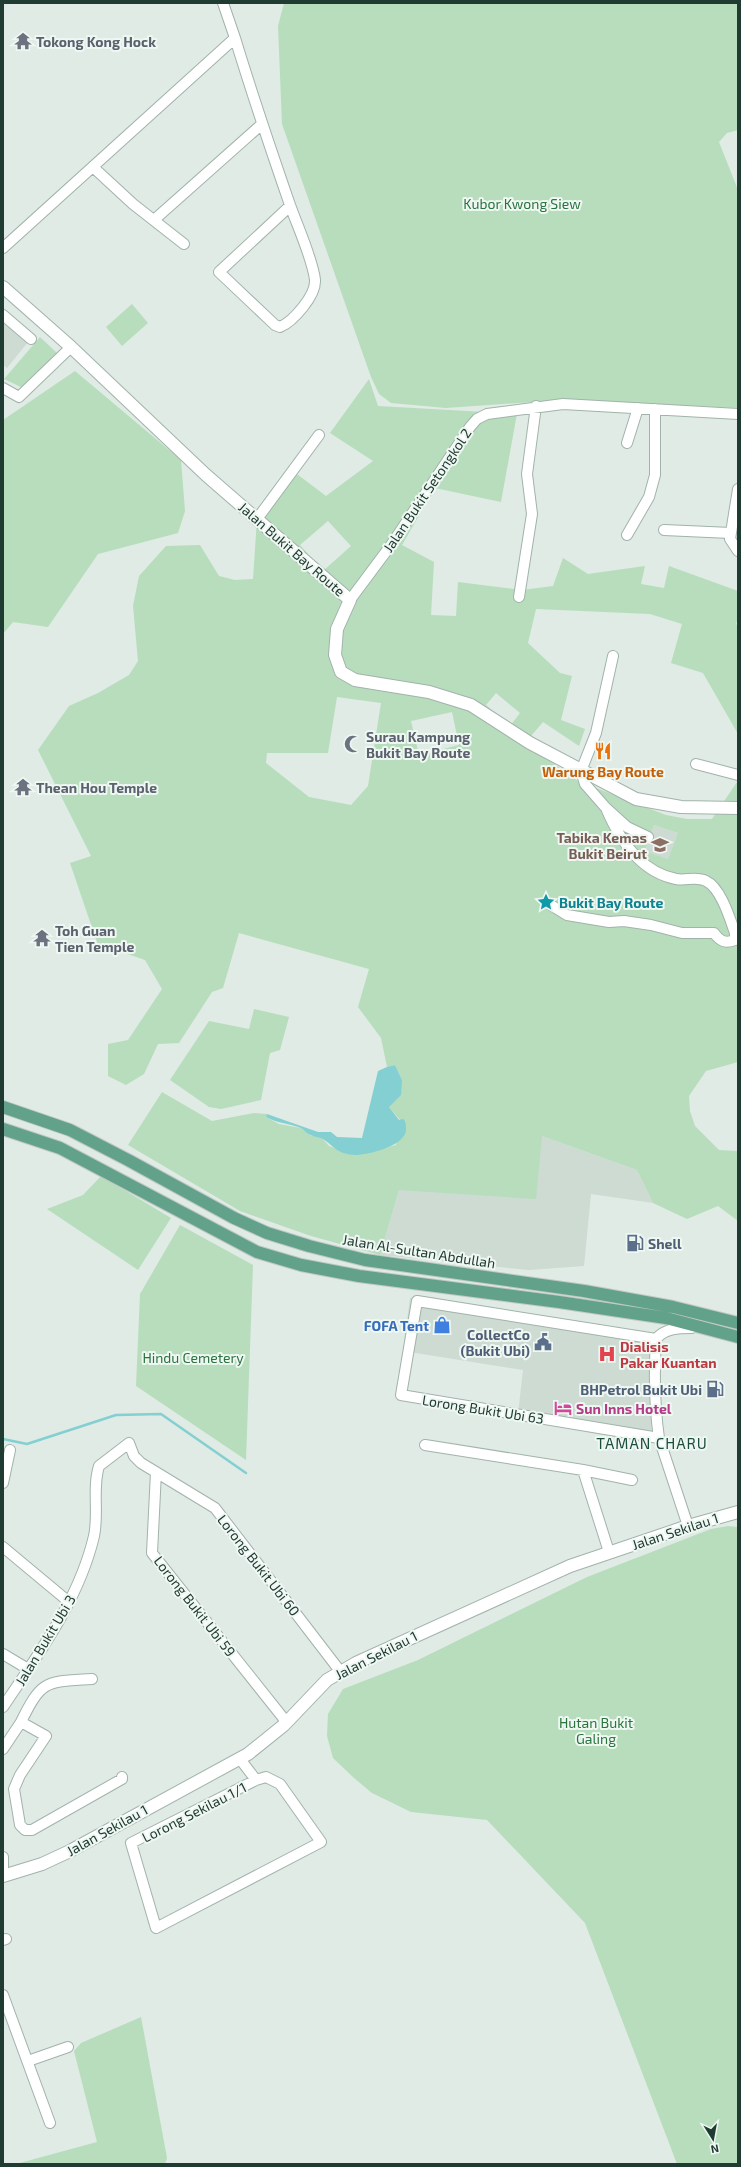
<svg xmlns="http://www.w3.org/2000/svg" width="741" height="2167" font-family="'Exo 2',sans-serif">
  <rect width="100%" height="100%" fill="#dfebe4"/>
  <path fill="#cddbd3" d="M3,314l29,23 -25,31 -4,-3z
    M654,825l24,8 -10,26 -23,-8z
    M542,1136l95,34 16,33 -62,-9 -7,72 -55,4 -149,-15 19,-65z
    M423,1296l230,38 -4,55 3,45 -134,-20 5,-44 -120,-19 7,-53z"/>
  <path fill="#b7ddbd" fill-rule="evenodd" d="M284,3h454v127l-11,3 -8,9 19,48v218l-176,-8 -116,8 -55,-5 -12,-9 -8,-17 -89,-253 -4,-98z
    M132,304l16,19 -26,23 -16,-19z
    M40,337l17,16 -34,35 -19,-9z
    M75,371l106,89 4,51 -7,22 -80,21 -50,73 -35,-5 -10,12v-214z
    M369,379l9,27 107,6 33,-4 -17,94 -66,-14 -33,57 32,17 -3,53 25,1 2,-34 64,8 31,-4 10,-28 25,16 57,-8 -4,18 23,4 5,-22 69,25v26l-2,7 2,2v108l-35,-61 -32,-10 11,-39 -32,-10 -114,-5 -8,34 32,30 12,3 -11,44 24,9 -6,17 -36,-24 -18,21 53,38 88,34 21,4h25l25,-37 1,-8v288l-32,9 -17,25 1,15 5,15 24,24 19,1v70l-20,-15 -31,13 -34,-16 -16,-33 -95,-34 -6,63 -137,-9 -19,65 -69,-19 -71,-25 -112,-66 34,-53 50,29 42,-8 13,1 -1,3 13,7 22,4 9,7 12,3 7,8 26,9 41,-10 4,-25 -11,-13 13,-27 -7,-15 -8,2 -6,-29 -23,-31 11,-38 -130,-36 -16,55 -11,4 -33,51 -21,1 -14,30 -18,11 -18,-9v-32l20,-4 34,-51 -17,-29 -23,-8 -21,2 -31,-91 21,-7 -53,-106 31,-44 29,-13 31,-18 9,-14 -5,-55 6,-30 27,-30 34,-1 19,31 16,4 18,-1 4,-60 36,-48 33,25 47,-35 -43,-28zM328,521l23,25 -28,25 -23,-26zM496,693l24,20 -10,13 -24,-21zM337,697l44,6 -13,83 -17,19 -42,-8 -43,-34 1,-10h61zM452,712l7,33 -40,10 -8,-34zM654,825l24,8 -10,26 -23,-8z
    M254,1009l35,8 -9,33 -10,3 -9,47 -40,9 -12,-2 -39,-27 39,-59 40,8z
    M101,1176l70,42 -33,52 -91,-61 36,-14z
    M180,1225l73,40 -7,195 -110,-74 4,-92z
    M728,1526l10,1v637h-61l-92,-241 -98,-103 -76,-8 -39,-19 -18,-15 -21,-20 -6,-22 1,-22 15,-25 75,-29 169,-83 124,-48z
    M141,2017l26,141 -2,6h-149l81,-22 -23,-91 7,-8z"/>
  <path fill="#84cfd2" d="M395,1065l7,15 -1,15 -12,12 10,13 4,-1c3,2 3,6 3,11 -1,16 -38,25 -51,25 -18,-1 -20,-8 -32,-16 -4,-2 -9,-2 -12,-4 -4,-1 -7,-5 -10,-7 -12,-5 -22,-4 -35,-11l1,-3 51,18h13l6,5 25,1 16,-67 9,-4z"/>
  <g fill="none" stroke-linecap="round" stroke-linejoin="round">
    <path stroke="#84cfd2" stroke-width="2.5" d="M3,1439l24,5 89,-29 45,-1 85,59"/>
    <g stroke="#a2b3ab" stroke-width="12">
      <path id="minor" d="M235,38c17,56 36,112 55,167 7,20 23,55 25,75 1,15 -21,41 -35,47l-5,-2 -56,-53 71,-66
        M94,168l39,36 51,40
        M154,220l108,-96
        M3,248l232,-210 -12,-35
        M3,315l28,24
        M3,388l16,9 52,-50
        M627,443l11,-35
        M738,489l-8,50 8,12
        M257,519l62,-84
        M664,530l67,3
        M627,535l22,-38 6,-22v-66
        M519,597l13,-83 -5,-40 9,-68
        M350,600l41,-55 79,-118 7,-8 10,-5 76,-10 175,10
        M613,656l-17,77 -15,38 4,13 21,24 21,19 21,10
        M696,764l42,11
        M546,902l21,13 42,7 15,-1 27,4 31,8h32c6,8 11,11 21,7v-7c-5,-14 -14,-45 -29,-52 -10,-5 -20,0 -30,-2 -36,-7 -57,-40 -70,-71
        M656,1339l-239,-38 -16,94 258,43
        M656,1339c-2,34 -2,65 3,99l29,88
        M656,1339c9,-11 23,-11 36,-11
        M425,1445l158,25 49,10
        M583,1470l26,82
        M156,1472l-4,81 132,166v6
        M3,1483l7,-33
        M3,1547l66,55
        M3,1654l25,15
        M3,1707c36,-54 76,-107 91,-171 5,-22 -2,-48 5,-70l30,-23 5,13 7,7 74,45 125,163
        M21,1722c21,-43 25,-40 71,-43
        M3,1749l18,-27 25,14 -26,39 -6,14 6,36 5,5h7l90,-51v-2
        M240,1759l16,21
        M266,1777l14,7 41,58 -165,86 -25,-85 125,-63z
        M3,1857v19
        M3,1940l3,-1
        M3,1995l47,128
        M28,2061l40,-14"/>
    </g>
    <g stroke="#a2b3ab" stroke-width="14">
      <path id="tertiary" d="M3,287l68,60 135,128 144,125 -13,29 -2,26 6,17 14,8 74,12 42,13 59,38 106,56 45,8 57,1
        M3,1876l39,-12 28,-13 178,-97 36,-29 43,-45 29,-17 214,-97 118,-40 50,-14"/>
    </g>
    <g stroke="#c1c8c5" stroke-width="14">
      <path id="primary" d="M3,1107l67,23 58,30 106,58 33,15 42,13 56,14 219,31 89,16 65,16
        M3,1129l57,19 197,104 44,13 58,11 200,26 107,16 72,19"/>
    </g>
    <use href="#minor" stroke="#fff" stroke-width="10"/>
    <use href="#tertiary" stroke="#fff" stroke-width="12"/>
    <use href="#primary" stroke="#62a28a" stroke-width="12"/>
  </g>
  <defs>
    <g id="temple-bare" transform="scale(1.38)"><path d="M0-6L5-2H3V0L6.5 2.5H4V6H1.5V3h-3V6H-4V2.5H-6.5L-3 0V-2H-5Z" fill="#6b7280" stroke="#eff7f3" stroke-width="2.5" paint-order="stroke"/></g>
    <g id="mosque-bare" transform="scale(1.38)"><path d="M3.5-4.9A6 6 0 1 0 3.5 4.9A5 5 0 1 1 3.5-4.9Z" fill="#6b7280" stroke="#eff7f3" stroke-width="2.5" paint-order="stroke"/></g>
    <g id="restaurant-bare" transform="scale(1.38)"><path d="M-5-6h1v4h1v-4h1v4h1v-4h1v5L-1.5 .5V6h-2V.5L-5-1ZM5-6V6H3V1.5H1.5Q1.5-4 5-6Z" fill="#e8710a" stroke="#eff7f3" stroke-width="2.5" paint-order="stroke"/></g>
    <g id="school-bare" transform="scale(1.38)"><path d="M0-5L7-2L0 1L-7-2ZM-4 1L0 2.5L4 1V4Q0 6-4 4Z" fill="#8d6e63" stroke="#eff7f3" stroke-width="2.5" paint-order="stroke"/></g>
    <g id="sight-bare" transform="scale(1.38)"><path d="M0-6L1.8-2.2L6-1.7L2.9 1.2L3.7 5.4L0 3.3L-3.7 5.4L-2.9 1.2L-6-1.7L-1.8-2.2Z" fill="#0f9aa8" stroke="#eff7f3" stroke-width="2.5" paint-order="stroke"/></g>
    <g id="fuel-bare" transform="scale(1.38)"><path d="M-5.5-6h7V0h2V4h1.3V-2.5L3-4.5l.8-.8L6-3V5H2.5V1h-1V6h-7ZM-4.2-4.7v3.2H.2V-4.7Z" fill="#5c6f8a" stroke="#eff7f3" stroke-width="2.5" paint-order="stroke"/></g>
    <g id="shop-bare" transform="scale(1.38)"><path d="M-5-2.5h2.3a2.7 3.5 0 0 1 5.4 0H5L5.5 6h-11ZM-1.5-2.5h3a1.5 2.3 0 0 0-3 0Z" fill="#3f7fe0" stroke="#eff7f3" stroke-width="2.5" paint-order="stroke"/></g>
    <g id="civic-bare" transform="scale(1.38)"><path d="M-.6-6.5H3V-4.5H.6V-3L4-1V1h2V6H-6V1h2V-1L-.6-3ZM-1.2 2.5V6h2.4V2.5Z" fill="#5c6f8a" stroke="#eff7f3" stroke-width="2.5" paint-order="stroke"/></g>
    <g id="hospital-bare" transform="scale(1.38)"><path d="M-5-5h3v3.5h4V-5h3V5h-3V1.5h-4V5h-3Z" fill="#e0444e" stroke="#eff7f3" stroke-width="2.5" paint-order="stroke"/></g>
    <g id="hotel-bare" transform="scale(1.38)"><path d="M-6-4.5h1.5V1H6V5H4.5V3h-9V5H-6ZM-4 0a1.8 1.8 0 1 1 3.6 0ZM.5 0V-2.5h3Q6-2.5 6 0Z" fill="#d1479c" stroke="#eff7f3" stroke-width="2.5" paint-order="stroke"/></g>
  </defs>
  <g fill-rule="evenodd">
    <use href="#temple-bare" x="23" y="41"/>
    <use href="#mosque-bare" x="353" y="744"/>
    <use href="#restaurant-bare" x="603" y="751"/>
    <use href="#temple-bare" x="23" y="787"/>
    <use href="#school-bare" x="660" y="845"/>
    <use href="#sight-bare" x="546" y="902"/>
    <use href="#temple-bare" x="42" y="938"/>
    <use href="#fuel-bare" x="635" y="1243"/>
    <use href="#shop-bare" x="442" y="1325"/>
    <use href="#civic-bare" x="543" y="1342"/>
    <use href="#hospital-bare" x="607" y="1354"/>
    <use href="#fuel-bare" x="715" y="1389"/>
    <use href="#hotel-bare" x="563" y="1408"/>
  </g>
  <g text-anchor="middle" dominant-baseline="central" stroke-width="4" stroke-linejoin="round" paint-order="stroke">
    <g font-size="14" font-weight="bold" fill="#5b616d" stroke="#eff7f3" text-anchor="start">
      <text x="36" y="41">Tokong Kong Hock</text>
      <text x="366" y="736">Surau Kampung<tspan x="366" dy="16">Bukit Bay Route</tspan></text>
      <text x="36" y="787">Thean Hou Temple</text>
      <text x="55" y="930">Toh Guan<tspan x="55" dy="16">Tien Temple</tspan></text>
    </g>
    <g font-size="14" fill="#29733d" stroke="#eff7f3">
      <text x="522" y="203">Kubor Kwong Siew</text>
      <text x="193" y="1357">Hindu Cemetery</text>
      <text x="596" y="1722">Hutan Bukit<tspan x="596" dy="16">Galing</tspan></text>
    </g>
    <g font-size="14" fill="#203b31" stroke="#eff7f3">
      <text transform="translate(427 490) rotate(-56)">Jalan Bukit Setongkol 2</text>
      <text transform="translate(292 549) rotate(41)">Jalan Bukit Bay Route</text>
      <text transform="translate(419 1251) rotate(9)">Jalan Al-Sultan Abdullah</text>
      <text transform="translate(483 1409) rotate(9)">Lorong Bukit Ubi 63</text>
      <text transform="translate(675 1531) rotate(-18)">Jalan Sekilau 1</text>
      <text transform="translate(259 1565) rotate(52)">Lorong Bukit Ubi 60</text>
      <text transform="translate(195 1606) rotate(52)">Lorong Bukit Ubi 59</text>
      <text transform="translate(45 1640) rotate(-59)">Jalan Bukit Ubi 3</text>
      <text transform="translate(376 1655) rotate(-27)">Jalan Sekilau 1</text>
      <text transform="translate(194 1812) rotate(-27)">Lorong Sekilau 1/1</text>
      <text transform="translate(107 1830) rotate(-29)">Jalan Sekilau 1</text>
    </g>
    <g font-size="14" font-weight="bold" fill="#c56008" stroke="#eff7f3">
      <text x="603" y="771">Warung Bay Route</text>
    </g>
    <g font-size="14" font-weight="bold" fill="#785e54" stroke="#eff7f3" text-anchor="end">
      <text x="647" y="837">Tabika Kemas<tspan x="647" dy="16">Bukit Beirut</tspan></text>
    </g>
    <g font-size="14" font-weight="bold" fill="#0d838f" stroke="#eff7f3" text-anchor="start">
      <text x="559" y="902">Bukit Bay Route</text>
    </g>
    <g font-size="14" font-weight="bold" fill="#4e5e75" stroke="#eff7f3" text-anchor="end">
      <text x="648" y="1243" text-anchor="start">Shell</text>
      <text x="530" y="1334">CollectCo<tspan x="530" dy="16">(Bukit Ubi)</tspan></text>
      <text x="702" y="1389">BHPetrol Bukit Ubi</text>
    </g>
    <g font-size="14" font-weight="bold" fill="#366cbe" stroke="#eff7f3" text-anchor="end">
      <text x="429" y="1325">FOFA Tent</text>
    </g>
    <g font-size="14" font-weight="bold" fill="#be3a42" stroke="#eff7f3" text-anchor="start">
      <text x="620" y="1346">Dialisis<tspan x="620" dy="16">Pakar Kuantan</tspan></text>
    </g>
    <g font-size="14" font-weight="bold" fill="#b23c85" stroke="#eff7f3" text-anchor="start">
      <text x="576" y="1408">Sun Inns Hotel</text>
    </g>
    <g font-size="15" letter-spacing="1" fill="#1b4e3c" stroke="#eff7f3">
      <text x="652" y="1443">TAMAN CHARU</text>
    </g>
  </g>
  <rect width="741" height="2167" fill="none" stroke="#203b31" stroke-width="8"/>
  <g transform="translate(713 2139) rotate(169)" stroke="#eff7f3" stroke-width="3" paint-order="stroke">
  <path d="M0-3L7 15L0 10L-7 15Z" fill="#203b31"/>
  <text y="-6" font-size="11" font-weight="bold" text-anchor="middle" fill="#203b31">N</text>
  </g>
</svg>
